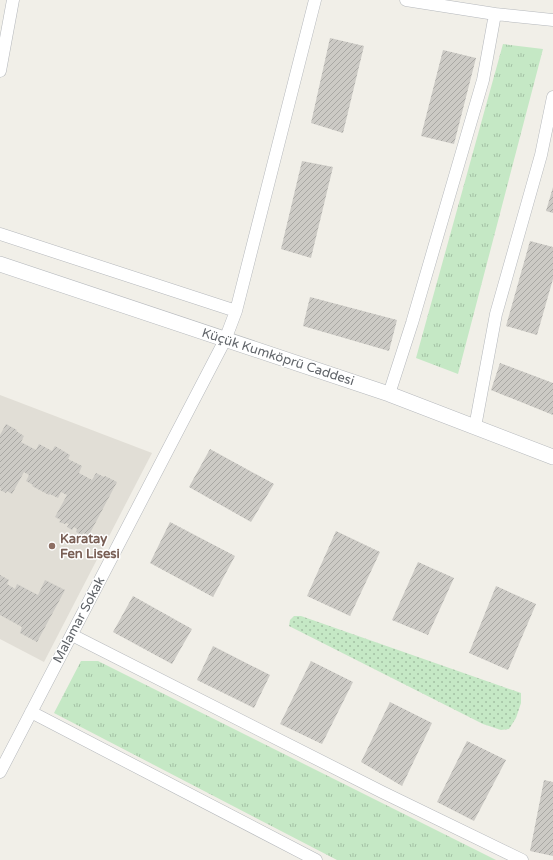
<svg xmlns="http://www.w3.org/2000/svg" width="553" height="860" font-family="'Varela Round',sans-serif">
  <defs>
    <pattern id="grass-dots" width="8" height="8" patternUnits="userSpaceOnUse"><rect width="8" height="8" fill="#c5e8c5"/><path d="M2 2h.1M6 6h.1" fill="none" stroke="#a3c0a4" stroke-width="1.8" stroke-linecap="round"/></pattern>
    <pattern id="park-tufts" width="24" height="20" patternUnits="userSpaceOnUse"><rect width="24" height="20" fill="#c5e8c5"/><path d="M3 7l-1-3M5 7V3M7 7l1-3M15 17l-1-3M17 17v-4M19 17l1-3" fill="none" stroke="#a3c0a4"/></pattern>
    <pattern id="building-hatch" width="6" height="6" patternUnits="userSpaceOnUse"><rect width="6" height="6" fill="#cccac5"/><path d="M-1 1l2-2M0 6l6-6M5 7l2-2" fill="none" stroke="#a9a8a4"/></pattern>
  </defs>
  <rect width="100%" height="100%" fill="#f1efe8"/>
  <path fill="#e1ded6" d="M0,395l152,58 -108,209 -44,-23z"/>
  <path fill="url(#grass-dots)" d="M294,616h7l220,77v10l-5,15 -7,11 -8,1 -18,-6 -194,-98 1,-6z"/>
  <path fill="url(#park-tufts)" d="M503,44l40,5 -85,325 -42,-16z
    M81,661h17l398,199h-159l-283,-147z"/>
  <path fill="url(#building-hatch)" d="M330,38l34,8 -21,87 -32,-10z
    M443,50l33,8 -22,86 -33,-8z
    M302,161l31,6 -22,91 -30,-9z
    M553,187v26l-7,-2z
    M530,241l23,6v32l-16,56 -31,-9z
    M310,297l87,23 -8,31 -86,-25z
    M500,363l53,20v32l-62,-25z
    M6,424l11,6 -1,1 8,5 -3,6 15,8 3,-6 13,7 3,-5 15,9 -2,4 14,7 -3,7 13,7 4,-7 8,4 1,-1 12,6 -28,53 -6,-2 -1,2 -6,-3 1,-3 -3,-2 -2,3 -5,-3 2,-3 -3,-1 -1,1 -6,-2 2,-2 -6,-3 12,-22 -6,-3 -3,6 -8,-4 -1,1 -17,-9 1,-1 -7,-4 3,-6 -5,-3 -12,22 -5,-3 -1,2 -6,-3 1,-2h-1v-53z
    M210,449l64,35 -23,38 -62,-35z
    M170,522l65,34 -22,41 -63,-34z
    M336,531l44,21 -30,64 -43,-20z
    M418,562l36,16 -26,57 -36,-15z
    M0,575l9,5 -2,4 8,5 2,-5 21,11 7,-15 20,10 -28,52 -17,-9 2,-6 -22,-12z
    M496,586l40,18 -28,66 -39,-17z
    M133,596l59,33 -20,35 -59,-32z
    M213,646l57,29 -16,33 -57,-28z
    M311,661l42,21 -31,62 -42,-20z
    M390,702l42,21 -30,63 -41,-24z
    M467,741l39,19 -32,61 -37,-19z
    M544,780l9,2v74l-23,-5z"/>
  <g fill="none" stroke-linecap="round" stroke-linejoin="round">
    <g stroke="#b5b8bc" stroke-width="13">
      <path id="minor" d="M406,0l89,14 58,6
        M0,71l13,-71
        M0,234l236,77
        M389,394l23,-71 71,-243 12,-66
        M475,427l21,-113 45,-159 12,-58
        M72,635l310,157 140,68
        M31,712l285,148
        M0,772l225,-432 11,-29 79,-311"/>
    </g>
    <g stroke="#b5b8bc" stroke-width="16">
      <path id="tertiary" d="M0,264l389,130 164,63"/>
    </g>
    <use href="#minor" stroke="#fff" stroke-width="12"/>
    <use href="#tertiary" stroke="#fff" stroke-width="15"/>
  </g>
  <circle fill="#8d6e63" stroke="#fff" stroke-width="1.5" cx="52" cy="546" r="4"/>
  <g text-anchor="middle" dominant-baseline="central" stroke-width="3" stroke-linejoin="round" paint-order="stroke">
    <g font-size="13" fill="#5f6368" stroke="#fff">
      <text transform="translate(278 357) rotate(18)">Küçük Kumköprü Caddesi</text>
      <text transform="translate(79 620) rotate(-62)">Malamar Sokak</text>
    </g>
    <g font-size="13" font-weight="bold" fill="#785e54" stroke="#fff" text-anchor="start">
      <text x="60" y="539">Karatay<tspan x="60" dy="15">Fen Lisesi</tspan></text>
    </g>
  </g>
</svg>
